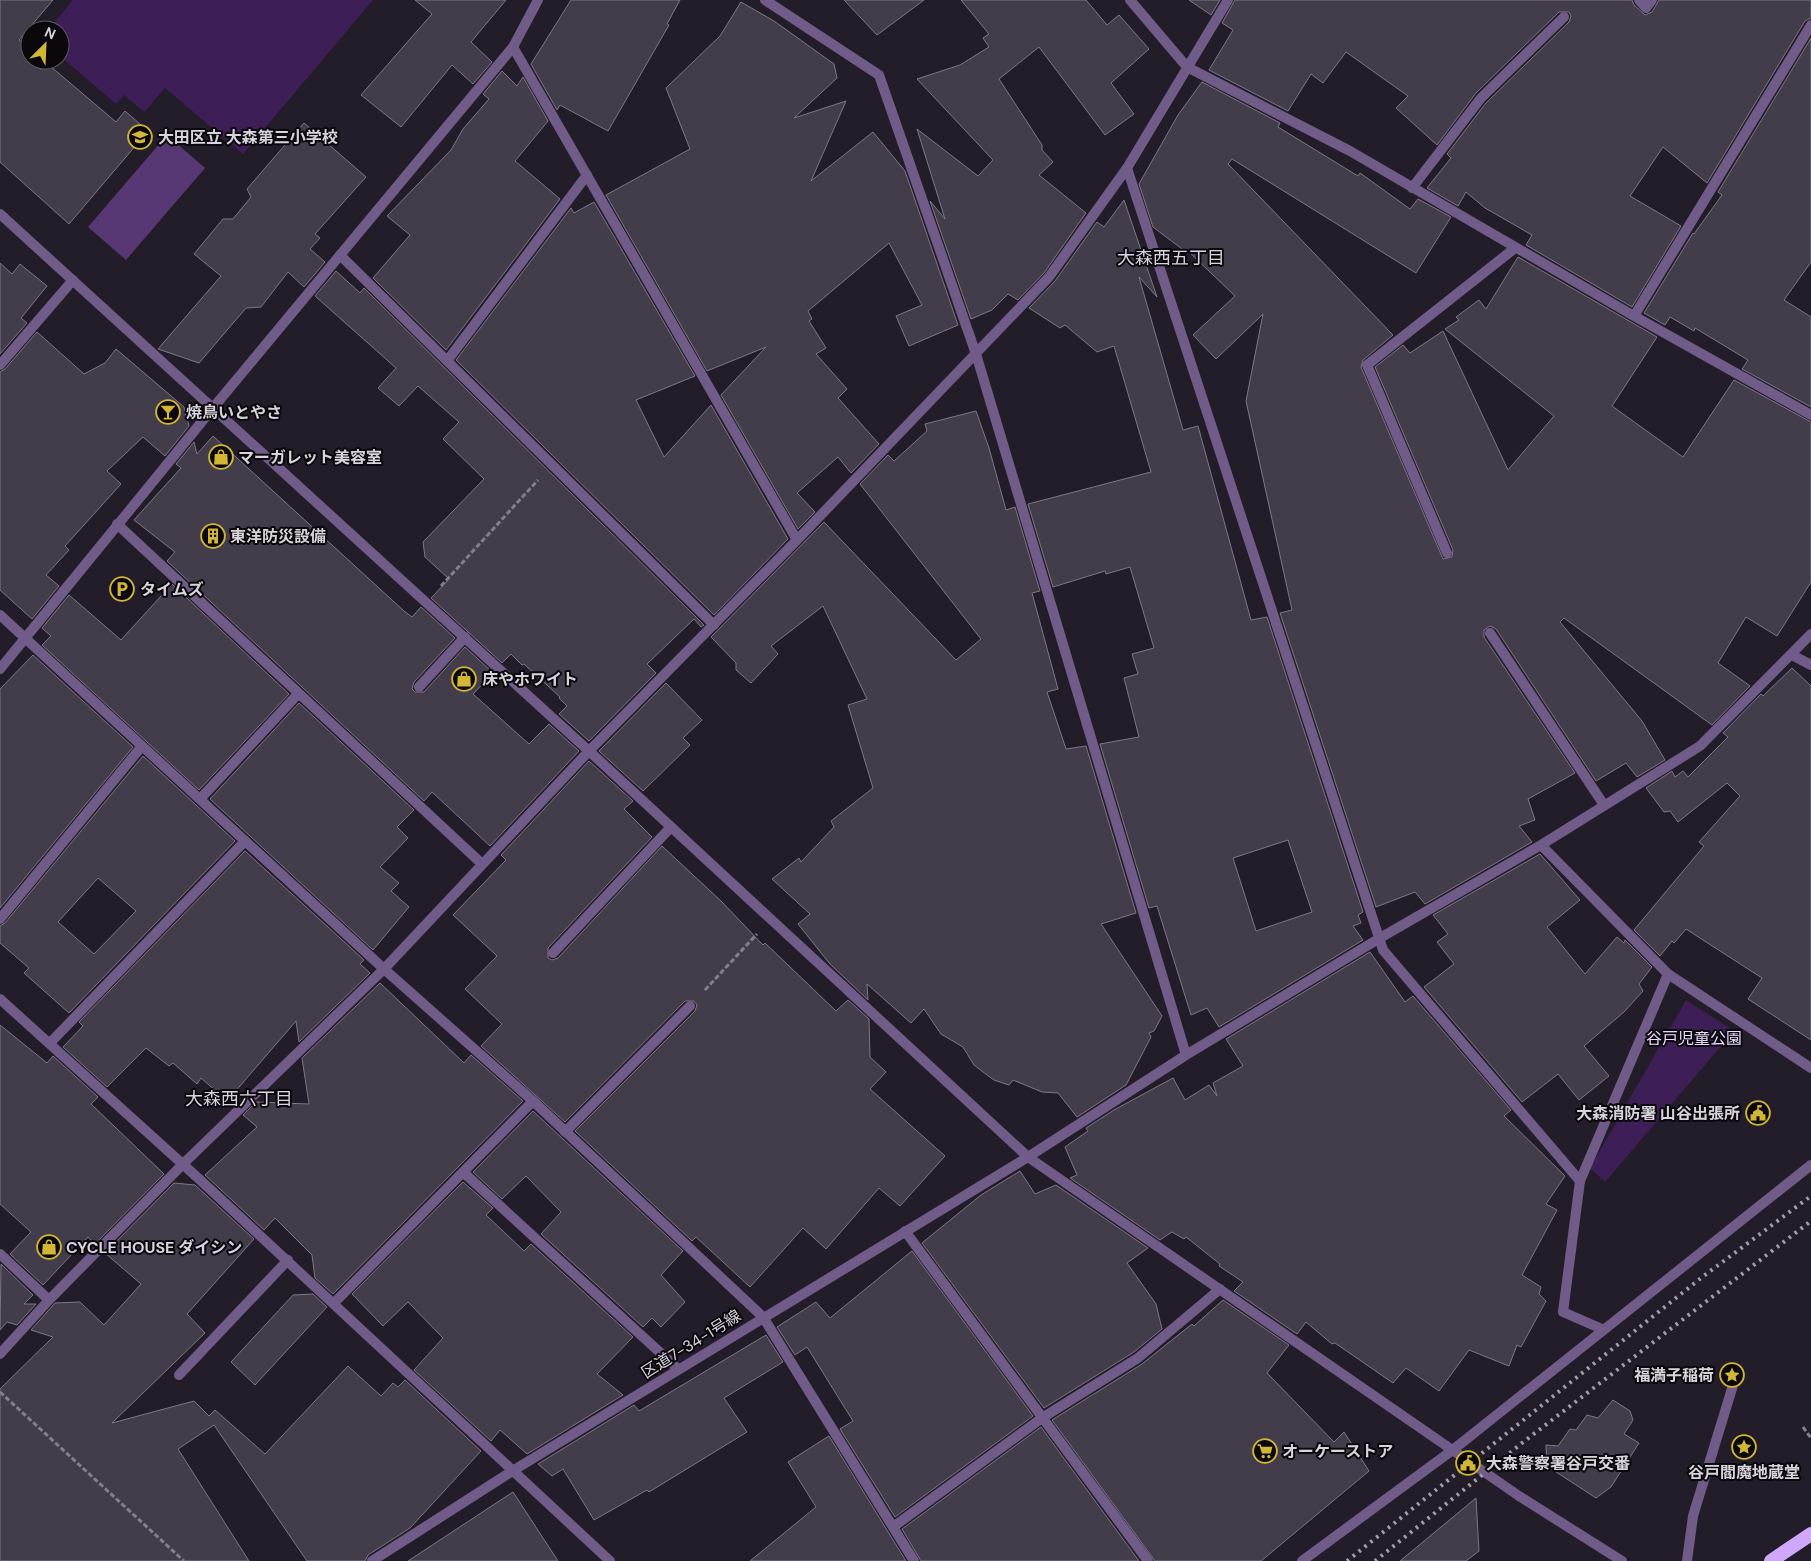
<svg xmlns="http://www.w3.org/2000/svg" width="1811" height="1561" font-family="'DM Sans','Noto Sans JP',sans-serif">
  <rect width="100%" height="100%" fill="#231d29"/>
  <path fill="#3d1e57" d="M73,0h300l-130,154 -78,-66 -21,24 -20,-17 -8,9 -56,-48v-26h-12z
    M1686,1000l48,31 -129,151 -15,-14z"/>
  <path fill="#573774" d="M167,135l38,33 -79,92 -38,-33z"/>
  <path fill="#433d4b" stroke="#7e7786" fill-rule="evenodd" d="M0,0h53l-34,40 11,9v11h13l73,62 9,-11 23,20 -79,93 -69,-62z
    M415,0h91l-35,42 21,20 -19,22 -21,-19 -51,62 -40,-32 71,-81z
    M571,0h109l-13,24 2,1 -61,106 -48,-26 -3,5 -26,-46z
    M844,0h80l-47,35z
    M961,0h125l21,25 12,-10 30,34 -38,34 23,31 -29,21 -66,-88 -40,32 43,66v5l11,12 -14,13 47,38 -42,60 -26,27 -10,-6 -16,16 -21,9 -41,-118 15,18 -28,-90 61,47 15,-16 -76,-81 43,-14 29,-18 -6,-9 6,-4z
    M1189,0h31l-9,15z
    M1235,0h397l2,5 11,10 7,-3 7,-12h152v18l-6,3 -98,162 -44,-36 -33,49 51,30 -49,81 -106,-62 6,-10 -47,-27 -19,-16 -8,14 -31,-18 24,-30 -4,-4 39,-51 83,-81 2,-6 -2,-4h-10l-83,81 -39,52 -41,-37 12,-12 -62,-44 -23,31 -12,-9 -23,37 -79,-41 24,-40 -11,-7z
    M741,2l33,19 60,43 3,14 -43,40 52,-17 -35,80 62,-49 32,39 53,154 -49,21 -13,-30 26,-11 -33,-62 -81,68 4,8 -3,2 17,27 -10,6 31,35 -9,9 41,46 -28,29 -13,-16 -41,36 18,19 -17,17 -77,-134 45,-48 -59,24 -101,-176 84,-46 -24,-61 54,-52z
    M1811,38v224l-27,38 27,17v90l-69,-38 6,-9 -53,-32 -1,3 -24,-14 -5,8 -21,-12 49,-80 1,1 28,-39 -4,-3z
    M502,71l15,15 6,-9 25,44 -33,40 45,38 -114,151 -73,-72 37,-43 -23,-19 64,-66 12,-21 26,-30 -6,-5z
    M1202,82l78,41 -2,4 80,49 2,-3 50,36 8,-10 33,18 -35,56 -184,-114 -4,5 165,171 -30,25 -2,7 82,192 9,-2 1,-7 -78,-183 28,-22 7,8 33,-22 65,139 46,-54 -109,-87 14,-9 -3,-3 23,-17 7,9 32,-52 139,80 -45,69 71,51 51,-77 77,42v160l-34,54 -31,-19 -28,46 32,23 -38,39 -148,-107 -4,4 82,99 23,39 -28,17 -11,-14 -30,18 -100,-152 -6,-3 -6,4v7l91,136 -47,26 7,21 -16,6 13,16 -107,62 -10,-12 -39,15 -96,-294 12,-3 -46,-209 17,-87 -47,45 -23,-24 42,-39 -48,-46 -1,2 -33,-25 -14,-43 39,-69z
    M304,123l62,54 -51,57 5,4 -10,11 15,13 -21,25 -16,-15 -27,35 -15,1 -47,55 -41,-14 63,-73 -27,-22 29,-35h10l18,-22 -4,-8z
    M1124,200l33,97 -18,-20 44,153 15,-4 53,194 16,-3 96,295 -5,3 3,8 -8,3 10,14 -144,87 -12,-19 -16,7 -34,-109 -8,2 -49,-164 39,-7 -15,-59 14,-4 -6,-20 22,-6 -24,-81 -24,7 -1,-3 -52,16 -25,-83 123,-32 -37,-126 -17,6 -32,-27 -5,3 -31,-20 26,-27 42,-59 7,5zM1288,840l24,72 -56,19 -23,-73z
    M594,202l101,174 -59,24 28,57 47,-52 77,134 -74,76 -258,-255 115,-152 3,5z
    M0,263l12,11 8,-10 27,22 -26,32 6,5 -27,31z
    M336,271l24,22 4,-5 340,337 -3,2 -7,-8 -47,45 9,9 -67,68 -30,-27 8,-8 -8,-8 1,-1 -36,-33 -2,1 -11,-11 -9,9 -71,-65 18,-19 -24,-22 -2,-15 61,-63 -41,-40 16,-17 -41,-36 -19,20 -21,-18 18,-20 -81,-72z
    M37,332l47,42 21,-11 11,-14 68,58 5,19 -24,30 -22,-19 -36,34 14,13 -56,62 4,4 -23,25 13,11 -27,33 -32,-29v-218l5,-3z
    M976,411l13,37 17,62 9,-3 25,84 -8,2 26,96 -11,3 19,57 20,-3 50,167 -35,11 61,92 -8,15 -5,2 2,4 -25,48 -49,32 -19,-24 -16,-1 -29,-12 -4,5 -15,-5 -11,-8 -9,-7 -11,-18 -22,-13 -17,-25 -13,14 -44,-39 1,16 -38,-36 -32,-40 12,-10 -38,-35 27,-21 2,4 33,-35 -3,-6 42,-33 -25,-83 19,-6 -44,-93 -52,40 7,8 -27,29 -15,-13v-7l-25,-26 113,-115 132,138 25,-21 -121,-155 28,-29 6,6 33,-30 -2,-7z
    M213,436l191,175 8,6 9,-10 34,31 -41,44 -2,7 3,3h9l41,-45 28,26 -20,21 56,50 20,-20 30,27 -89,95 -58,-54 -8,9 -243,-227 -14,-13 8,-9 -41,-32 47,-52 -5,-4 18,-22 3,12z
    M172,584l117,110 -90,96 -157,-145 9,-9 -9,-8 27,-33 52,45z
    M33,655l100,92 -133,161v-219z
    M1792,668l19,18v354l-63,-41 14,-21 -76,-49 -12,14 -2,-2 -12,15 -26,-26 70,-84 -5,-4 41,-46 -13,-13 -49,39 -8,-11 -6,1 -18,-24 26,-17 3,6 8,-6 5,6 40,-40 -5,-4 38,-39 2,2z
    M666,683l36,37 -19,18 7,7 -47,46 -44,-40z
    M299,703l115,107 -17,17 11,11 -28,29 19,16 -8,8 18,16 -36,43 -163,-151z
    M143,756l92,85 -166,172 -45,-40 5,-5 -29,-25v-17l5,-3zM98,878l38,33 -42,43 -36,-32z
    M589,761l44,40 -9,8 28,28 -104,111v10l4,2 6,-2 104,-112 60,56 41,43 2,-2 71,68 12,-11 21,19 1,38 16,15 -16,17 75,67 -45,50 -21,-18 -53,61 -23,-21 -53,59 -54,-50 -4,4 -117,-110 120,-120 2,-6 -3,-4h-9l-120,121 -84,-76 21,-22 -37,-35 32,-33 -44,-41 53,-55 -5,-5z
    M245,851l119,109 -4,4 10,9 -71,69 -3,-21 -69,80 -26,-23 -4,6 -24,-21 -4,3 -23,-18 -39,39 -44,-40 20,-21 -4,-4z
    M1540,854l40,46 -33,27 38,47 32,-37 7,6 1,-3 27,27 -13,17 4,7 -19,21 -40,34 25,30 -30,24 -21,-26 -36,28 -98,-115 30,-23 -17,-22 11,-8 -15,-19z
    M1370,952l35,50 8,-6 98,114 -7,6 61,60 -19,28 11,6 -35,65 19,12 -2,7 7,7 -25,46 -4,-2 -8,21 -40,-16 -30,41 -33,-23 -13,15 -58,-40 -3,1 -26,-22 -9,12 -63,-43 9,-9 -24,-16 1,-2 -34,-27 -2,2 -12,-7 -12,8 -90,-62 7,-3 -12,-28 23,-16 -2,-3 28,-18 59,-32 12,22 24,-15 8,11 -4,-13 30,-17 -17,-27z
    M380,983l84,80 7,-8 52,46 -190,193 -18,-16 -3,-23 -37,-37 -11,12 -59,-55 52,-48 -14,-12 13,-13 53,2 -7,-46z
    M0,1025l47,38 6,-7 45,41 -7,7 73,70 -69,70 -7,-7 -45,48 -33,-31 21,-22 -31,-28z
    M533,1111l150,140 -22,24 24,27 -24,25 -9,-9 -9,9 -102,-93 20,-22 -35,-36 -24,23 -29,-27z
    M1020,1171l15,23 21,-9 92,63 -21,15 29,41 6,25 -28,23 -90,56 -122,-165 59,-48z
    M463,1182l30,26 -7,7 38,36 7,-7 102,93 -36,37 26,21 -96,59 -27,-24 -9,11 -77,-71 29,-32 -35,-36 -25,24 -31,-32z
    M174,1183l21,2 59,54 -67,75 18,19 -93,90 82,-22 15,15 6,-6 50,44 83,-88 33,30 12,-13 5,4 7,-7 76,71 -71,77 -42,27 -3,6h-58l-93,-136 -36,24 71,112h-249v-172l53,-52 -22,-7 24,-27 25,-1 24,23 37,-41 -36,-31z
    M912,1251l121,165 -138,101 -55,-88 13,-8 -46,-74 -12,8 -18,-28 39,-25 14,16z
    M1,1264l32,31 -9,9h12l-19,21 -10,-3 -7,8z
    M313,1294l14,13 -72,78 -24,-23 62,-67z
    M1223,1300l66,45 -22,28 67,69 10,-10 25,39 -108,90h-106l-103,-141 90,-56 50,-40 2,2z
    M766,1335l17,27 -59,36 23,34 -98,60 -2,-2 -53,30 -31,-51 -11,7 -14,-12 96,-59 5,6z
    M1613,1400l17,11 3,9 -9,14 15,9 -28,44 -15,11 -49,-32 -1,-21 12,1 12,-17 6,1 11,-15 11,3z
    M1041,1427l98,134h-218l-19,-32z
    M829,1436l77,125h-156l66,-54 -28,-45z
    M513,1492l45,69h-150z
    M1476,1498l3,53 -13,10h-66z"/>
  <g fill="none" stroke-linecap="round" stroke-linejoin="round">
    <path stroke="#847f89" stroke-width="3" stroke-dasharray="5 2.5" stroke-linecap="butt" d="M441,586l97,-106
      M705,990l52,-56
      M0,1392l184,169
      M1803,1427l8,11"/>
    <path stroke="#715b88" stroke-width="10" d="M1639,0l7,8 6,-8
      M1412,188l69,-90 83,-81
      M340,255l374,370
      M447,361l140,-186
      M0,365l73,-85
      M117,524l364,339
      M1447,553l-80,-188 148,-117
      M419,687l46,-50
      M200,799l98,-105
      M0,919l142,-173
      M553,953l118,-126
      M50,1043l195,-202
      M565,1132l125,-126
      M463,1172l215,197
      M334,1303l199,-202
      M1602,1329l-39,-17 17,-131 88,-207
      M179,1375l109,-115
      M1687,1561l6,-45 41,-134"/>
    <path stroke="#715b88" stroke-width="10" d="M765,0l114,75 97,279 210,701
      M1130,0l57,67 163,84 284,165 177,99
      M513,47l284,493
      M1127,168l256,782 197,231
      M0,214l589,537 439,406 491,339 103,65
      M1634,316l177,-291
      M0,615l384,354 149,132 230,216 151,244
      M1490,633l114,172
      M1792,655l19,10
      M0,669l213,-261 300,-361 25,-47
      M1541,845l127,129 143,94
      M0,999l198,179 412,383
      M905,1231l243,330
      M0,1254l49,46
      M0,1354l49,-54 134,-136 201,-195 205,-218 208,-211 252,-263 78,-109 101,-168
      M893,1527l149,-109 96,-60 82,-69
      M372,1561l142,-91 514,-313 158,-102 194,-117 161,-93 159,-99 111,-112
      M1302,1561l152,-112 357,-284"/>
    <path stroke="#d0a8fa" stroke-width="14" d="M1771,1561l40,-27"/>
    <path stroke="#a39ea7" stroke-width="4" stroke-dasharray="2.5 5" stroke-linecap="butt" d="M1347,1561l354,-283 110,-82
      M1375,1561l147,-118 289,-222"/>
  </g>
  <defs>
    <g id="school-ring" transform="scale(1.25)"><circle r="9.5" fill="#0b080d" stroke="#d2b635" stroke-width="1.5"/><path d="M0-5L7-2L0 1L-7-2ZM-4 1L0 2.5L4 1V4Q0 6-4 4Z" fill="#d2b635"/></g>
    <g id="bar-ring" transform="scale(1.25)"><circle r="9.5" fill="#0b080d" stroke="#d2b635" stroke-width="1.5"/><path d="M-6-5H6L.8 .8V4.5H3.5V6h-7V4.5H-.8V.8Z" fill="#d2b635"/></g>
    <g id="shop-ring" transform="scale(1.25)"><circle r="9.5" fill="#0b080d" stroke="#d2b635" stroke-width="1.5"/><path d="M-5-2.5h2.3a2.7 3.5 0 0 1 5.4 0H5L5.5 6h-11ZM-1.5-2.5h3a1.5 2.3 0 0 0-3 0Z" fill="#d2b635"/></g>
    <g id="building-ring" transform="scale(1.25)"><circle r="9.5" fill="#0b080d" stroke="#d2b635" stroke-width="1.5"/><path d="M-4-6H4V6H1V3H-1V6H-4ZM-2.5-4.3h1.7v1.8h-1.7ZM.8-4.3h1.7v1.8H.8ZM-2.5-1h1.7V.8h-1.7ZM.8-1h1.7V.8H.8Z" fill="#d2b635"/></g>
    <g id="parking-ring" transform="scale(1.25)"><circle r="9.5" fill="#0b080d" stroke="#d2b635" stroke-width="1.5"/><path d="M-3.5-5.5H1a3.5 3.5 0 0 1 0 7H-1V5.5H-3.5ZM-1-3.4V-.6H.8a1.4 1.4 0 0 0 0-2.8Z" fill="#d2b635"/></g>
    <g id="civic-ring" transform="scale(1.25)"><circle r="9.5" fill="#0b080d" stroke="#d2b635" stroke-width="1.5"/><path d="M-.6-6.5H3V-4.5H.6V-3L4-1V1h2V6H-6V1h2V-1L-.6-3ZM-1.2 2.5V6h2.4V2.5Z" fill="#d2b635"/></g>
    <g id="sight-ring" transform="scale(1.25)"><circle r="9.5" fill="#0b080d" stroke="#d2b635" stroke-width="1.5"/><path d="M0-6L1.8-2.2L6-1.7L2.9 1.2L3.7 5.4L0 3.3L-3.7 5.4L-2.9 1.2L-6-1.7L-1.8-2.2Z" fill="#d2b635"/></g>
    <g id="supermarket-ring" transform="scale(1.25)"><circle r="9.5" fill="#0b080d" stroke="#d2b635" stroke-width="1.5"/><path d="M-6-5.5h2.5l.6 2H6L4.5 2H-2.5L-4.4-4H-6ZM-1.5 3.2a1.3 1.3 0 1 0 .1 0ZM3 3.2a1.3 1.3 0 1 0 .1 0Z" fill="#d2b635"/></g>
  </defs>
  <g fill-rule="evenodd">
    <use href="#school-ring" x="140" y="137"/>
    <use href="#bar-ring" x="168" y="412"/>
    <use href="#shop-ring" x="221" y="457"/>
    <use href="#building-ring" x="213" y="536"/>
    <use href="#parking-ring" x="122" y="589"/>
    <use href="#shop-ring" x="464" y="679"/>
    <use href="#civic-ring" x="1758" y="1113"/>
    <use href="#shop-ring" x="49" y="1247"/>
    <use href="#sight-ring" x="1732" y="1375"/>
    <use href="#sight-ring" x="1744" y="1447"/>
    <use href="#supermarket-ring" x="1265" y="1451"/>
    <use href="#civic-ring" x="1468" y="1463"/>
  </g>
  <g text-anchor="middle" dominant-baseline="central" stroke-width="4" stroke-linejoin="round" paint-order="stroke">
    <g font-size="16" font-weight="bold" fill="#d8d4dc" stroke="#0b080d" text-anchor="start">
      <text x="158" y="137">大田区立 大森第三小学校</text>
      <text x="186" y="412">焼鳥いとやさ</text>
      <text x="238" y="457">マーガレット美容室</text>
      <text x="230" y="536">東洋防災設備</text>
      <text x="140" y="589">タイムズ</text>
      <text x="482" y="679">床やホワイト</text>
      <text x="1740" y="1113" text-anchor="end">大森消防署 山谷出張所</text>
      <text x="66" y="1247">CYCLE HOUSE ダイシン</text>
      <text x="1714" y="1375" text-anchor="end">福満子稲荷</text>
      <text x="1282" y="1451">オーケーストア</text>
      <text x="1486" y="1463">大森警察署谷戸交番</text>
      <text x="1744" y="1472" text-anchor="middle">谷戸閻魔地蔵堂</text>
    </g>
    <g font-size="16" fill="#ead9fe" stroke="#0b080d">
      <text x="1694" y="1038">谷戸児童公園</text>
    </g>
    <g font-size="16" fill="#d8d4dc" stroke="#0b080d">
      <text transform="translate(691 1344) rotate(-32)">区道7-34-1号線</text>
    </g>
    <g font-size="18" fill="#d8d4dc" stroke="#0b080d">
      <text x="1171" y="258">大森西五丁目</text>
      <text x="239" y="1099">大森西六丁目</text>
    </g>
  </g>
  <g transform="translate(45 45) rotate(24)"><circle r="24" fill="#0b080d" stroke="#5d5a60"/>
  <path d="M0-4L9 19L0 12L-9 19Z" fill="#d2b635"/>
  <text y="-8" font-size="14" font-weight="bold" text-anchor="middle" fill="#d8d4dc">N</text>
  </g>
</svg>
